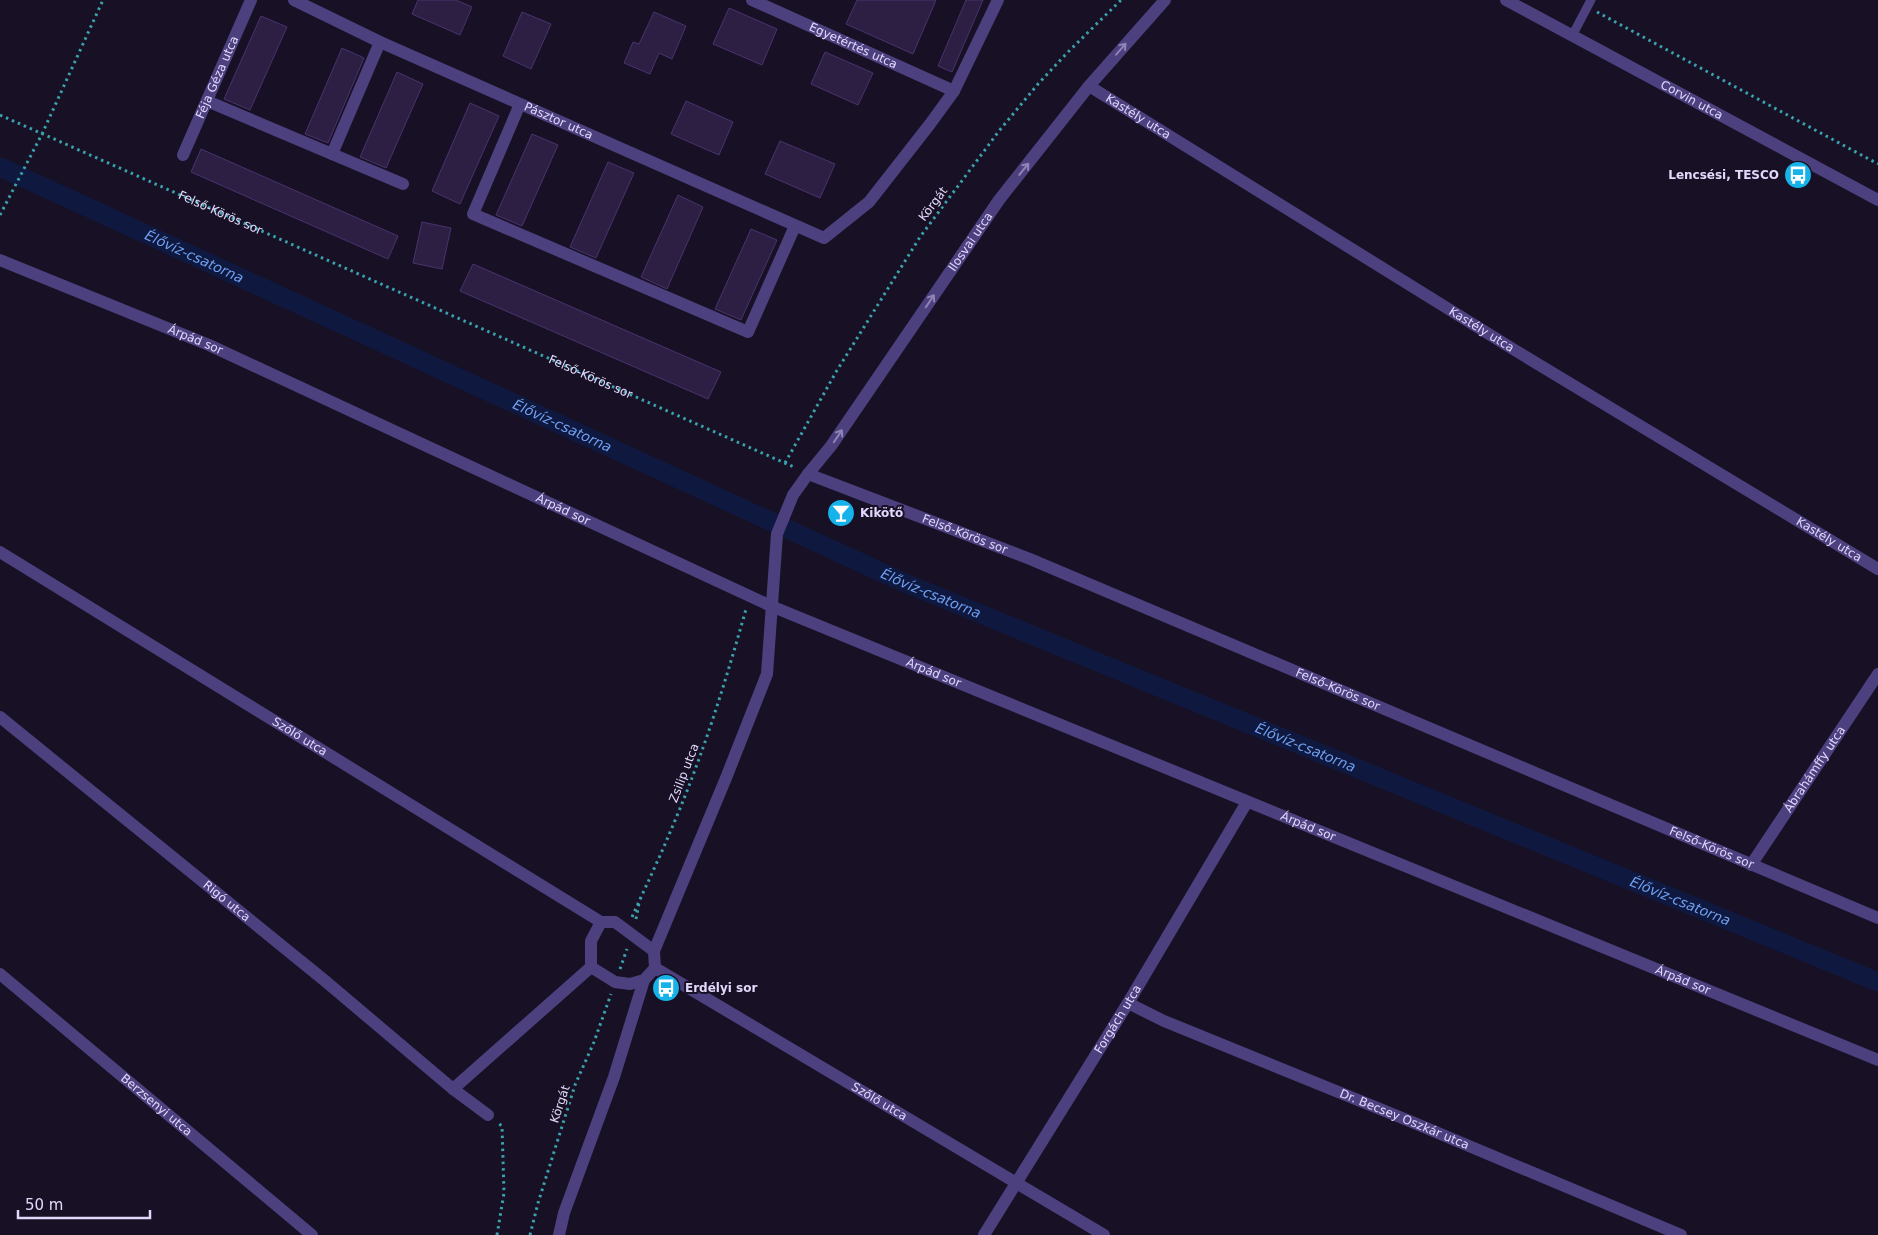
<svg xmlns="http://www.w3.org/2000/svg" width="1878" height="1235" font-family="'DejaVu Sans',sans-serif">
  <rect width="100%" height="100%" fill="#181125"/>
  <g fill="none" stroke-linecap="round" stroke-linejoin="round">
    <path stroke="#0f1940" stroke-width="19" id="s1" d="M0,167l905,416 973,399"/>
  </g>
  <path fill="#2d1f44" stroke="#48336e" d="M418,0h38l16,7 -12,28 -48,-21z
    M857,0h79l-23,54 -67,-30z
    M966,0h17l-31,72 -14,-6z
    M729,8l48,21 -15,36 -49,-21z
    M522,12l29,12 -20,45 -28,-13z
    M654,12l32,14 -14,33 -13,-6 -9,21 -26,-11 9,-21 6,2z
    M261,16l26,11 -37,83 -26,-11z
    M342,48l22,10 -36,85 -23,-9z
    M825,52l48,21 -15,32 -47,-21z
    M397,72l26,12 -37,84 -26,-11z
    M686,101l47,21 -14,33 -48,-21z
    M470,103l29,13 -39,88 -28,-13z
    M532,134l26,11 -36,81 -26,-11z
    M780,141l55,23 -15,34 -55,-24z
    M201,149l197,87 -10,23 -197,-87z
    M608,162l26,11 -38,85 -26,-11z
    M678,195l25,12 -36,82 -26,-12z
    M422,222l29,6 -9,41 -29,-6z
    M751,229l26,11 -36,80 -26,-11z
    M473,264l248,108 -13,27 -248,-108z"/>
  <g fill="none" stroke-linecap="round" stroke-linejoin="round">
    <g stroke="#3aa1ad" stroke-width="3" stroke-dasharray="2.5 4" stroke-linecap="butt">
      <path d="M1597,12l281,152"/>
      <path id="s2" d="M0,115l796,353"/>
      <path d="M0,215l42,-81 61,-134"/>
      <path d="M785,463l51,-91 84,-135 79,-106 39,-47 29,-31 54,-53"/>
      <path d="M632,917c13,-29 27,-58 39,-87 31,-72 54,-146 75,-221"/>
      <path d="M636,919l3,-16"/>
      <path d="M620,969l7,-20"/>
      <path d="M497,1235l7,-42 -2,-67 -4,-3"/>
      <path d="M530,1235l8,-32 37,-118 19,-43 17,-48"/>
    </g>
    <path stroke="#4d407f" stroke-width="9" d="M1572,36l19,-36"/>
    <g stroke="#4d407f" stroke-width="12">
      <path id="s3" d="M294,0l86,42 444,196 45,-36 61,-78 24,-33 44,-91"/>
      <path id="s4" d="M752,0l202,91"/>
      <path id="s5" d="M1506,0l372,200"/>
      <path id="s6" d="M1089,86l424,263 365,220"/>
      <path d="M207,101l196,83"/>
      <path d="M520,104l-47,110 275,118 47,-106"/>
      <path d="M332,154l48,-112"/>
      <path id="s7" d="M183,155l68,-155"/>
      <path id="s8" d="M0,260l209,85 562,261 1107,454"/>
      <path id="s9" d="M808,474l222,85 848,359"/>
      <path id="s10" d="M0,552l601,370h14l39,29 1,17 -11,12 -14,4 -15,-2 -24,-15v-26l10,-19"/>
      <path id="s11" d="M0,717l324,263 129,109 35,26"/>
      <path id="s12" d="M1751,865l127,-191"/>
      <path id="s13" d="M654,951l72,-173 41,-104 10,-140 16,-39 15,-21 23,-28 168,-246 90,-114 76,-86"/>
      <path id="s14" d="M655,968l449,267"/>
      <path id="s15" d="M0,974l312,261"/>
      <path id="s16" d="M1128,1003l36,18 248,101 269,113"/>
      <path d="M453,1089l138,-122"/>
      <path d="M559,1235l5,-22 50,-136 30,-97"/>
      <path id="s17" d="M984,1235l144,-232 119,-201"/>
    </g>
  </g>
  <defs><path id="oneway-shaft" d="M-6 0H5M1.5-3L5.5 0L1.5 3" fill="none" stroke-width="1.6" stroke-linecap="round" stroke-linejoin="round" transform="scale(1.25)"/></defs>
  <g stroke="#9084b7">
    <use href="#oneway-shaft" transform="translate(1121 49) rotate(-49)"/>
    <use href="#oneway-shaft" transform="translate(1024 169) rotate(-51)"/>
    <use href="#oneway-shaft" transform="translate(930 301) rotate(-56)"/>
    <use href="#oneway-shaft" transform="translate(838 436) rotate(-56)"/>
  </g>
  <defs>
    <g id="bus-disc" transform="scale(1.4375)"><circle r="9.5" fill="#16b2ea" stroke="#181125"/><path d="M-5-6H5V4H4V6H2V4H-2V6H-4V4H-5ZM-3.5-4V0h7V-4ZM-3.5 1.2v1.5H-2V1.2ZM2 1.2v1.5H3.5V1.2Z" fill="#fff"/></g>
    <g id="bar-disc" transform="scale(1.4375)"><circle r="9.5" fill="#16b2ea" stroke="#181125"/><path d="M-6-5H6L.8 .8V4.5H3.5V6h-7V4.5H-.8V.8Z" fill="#fff"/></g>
  </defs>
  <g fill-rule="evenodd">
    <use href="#bus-disc" x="1798" y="175"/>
    <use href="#bar-disc" x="841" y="513"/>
    <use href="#bus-disc" x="666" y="988"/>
  </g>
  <g text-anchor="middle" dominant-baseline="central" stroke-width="4" stroke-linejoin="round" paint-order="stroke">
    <g font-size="12" fill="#e2d8fc" stroke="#181125">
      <text stroke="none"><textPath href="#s4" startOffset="111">Egyetértés utca</textPath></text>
      <text stroke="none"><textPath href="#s7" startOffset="85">Féja Géza utca</textPath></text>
      <text stroke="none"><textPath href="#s5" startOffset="211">Corvin utca</textPath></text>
      <text stroke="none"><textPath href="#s6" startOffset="58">Kastély utca</textPath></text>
      <text stroke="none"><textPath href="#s3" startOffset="291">Pásztor utca</textPath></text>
      <text transform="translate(933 204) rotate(-53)">Körgát</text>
      <text stroke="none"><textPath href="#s2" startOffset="241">Felső-Körös sor</textPath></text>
      <text stroke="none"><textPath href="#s13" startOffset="791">Ilosvai utca</textPath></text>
      <text stroke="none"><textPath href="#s6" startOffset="462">Kastély utca</textPath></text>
      <text stroke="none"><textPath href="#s8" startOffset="211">Árpád sor</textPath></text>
      <text stroke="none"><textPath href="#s2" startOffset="646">Felső-Körös sor</textPath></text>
      <text stroke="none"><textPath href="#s8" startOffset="616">Árpád sor</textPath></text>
      <text stroke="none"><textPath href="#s9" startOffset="168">Felső-Körös sor</textPath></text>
      <text stroke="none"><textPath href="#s6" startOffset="868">Kastély utca</textPath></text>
      <text stroke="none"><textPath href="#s8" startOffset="1021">Árpád sor</textPath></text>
      <text stroke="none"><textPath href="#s9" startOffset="572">Felső-Körös sor</textPath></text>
      <text stroke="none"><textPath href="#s10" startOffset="352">Szőlő utca</textPath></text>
      <text stroke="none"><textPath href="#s12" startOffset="115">Ábrahámffy utca</textPath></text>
      <text transform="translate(684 773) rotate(-69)">Zsilip utca</text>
      <text stroke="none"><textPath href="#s8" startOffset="1426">Árpád sor</textPath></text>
      <text stroke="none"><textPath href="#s9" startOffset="978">Felső-Körös sor</textPath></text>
      <text stroke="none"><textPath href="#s11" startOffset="292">Rigó utca</textPath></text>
      <text stroke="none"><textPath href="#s8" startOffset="1831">Árpád sor</textPath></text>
      <text stroke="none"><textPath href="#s17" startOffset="254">Forgách utca</textPath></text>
      <text stroke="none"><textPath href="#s14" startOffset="261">Szőlő utca</textPath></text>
      <text transform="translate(560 1104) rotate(-72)">Körgát</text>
      <text stroke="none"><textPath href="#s15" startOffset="204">Berzsenyi utca</textPath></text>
      <text stroke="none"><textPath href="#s16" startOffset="300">Dr. Becsey Oszkár utca</textPath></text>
    </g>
    <g font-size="12" font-weight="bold" fill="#e2d8fc" stroke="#181125" text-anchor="start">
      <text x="1779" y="175" text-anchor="end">Lencsési, TESCO</text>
      <text x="860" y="513">Kikötő</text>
      <text x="685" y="988">Erdélyi sor</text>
    </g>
    <g font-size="14" font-style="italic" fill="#70a0f2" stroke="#181125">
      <text stroke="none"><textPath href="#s1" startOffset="214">Élővíz-csatorna</textPath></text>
      <text stroke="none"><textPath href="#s1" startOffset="619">Élővíz-csatorna</textPath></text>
      <text stroke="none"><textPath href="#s1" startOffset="1024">Élővíz-csatorna</textPath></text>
      <text stroke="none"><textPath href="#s1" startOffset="1429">Élővíz-csatorna</textPath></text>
      <text stroke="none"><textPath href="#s1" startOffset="1834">Élővíz-csatorna</textPath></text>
    </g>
  </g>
  <path d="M18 1210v8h132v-8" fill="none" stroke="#e2d8fc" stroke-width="2.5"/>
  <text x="25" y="1210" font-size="15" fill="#e2d8fc" stroke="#181125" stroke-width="4" paint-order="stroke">50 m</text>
</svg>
